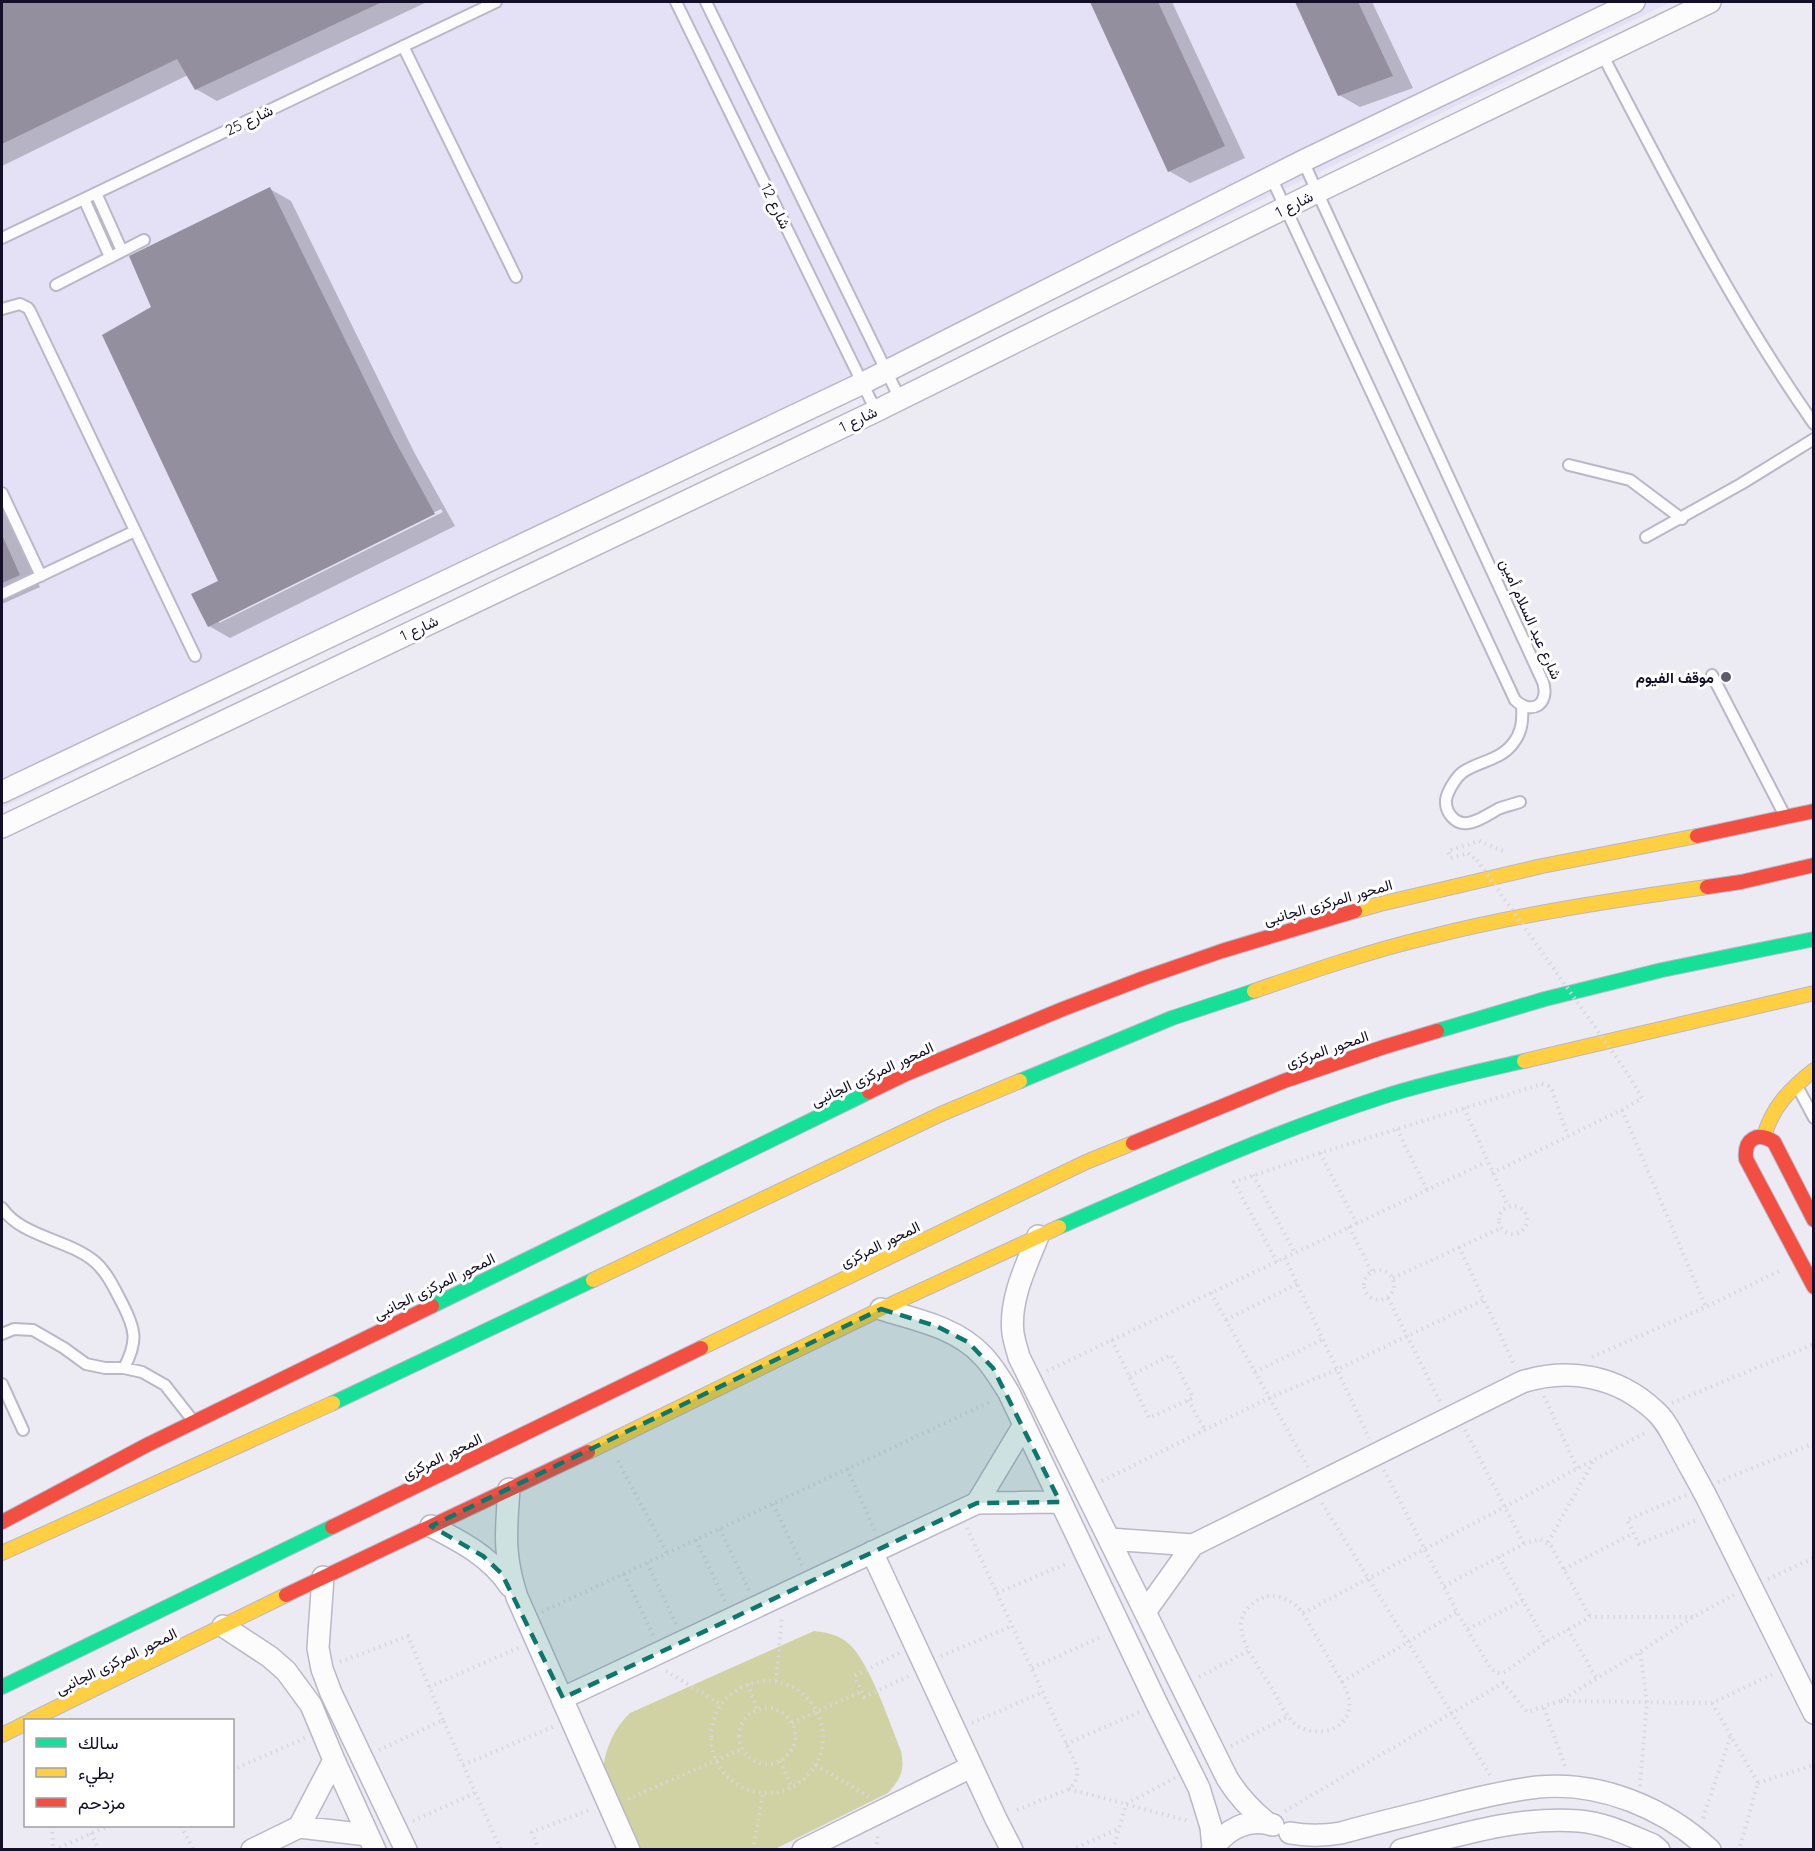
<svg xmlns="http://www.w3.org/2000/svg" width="1815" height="1851" font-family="Quicksand,Vazirmatn,sans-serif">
  <rect width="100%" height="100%" fill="#eceaf2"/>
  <path fill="#e4e0f6" d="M2,2h1669l-1669,806z"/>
  <path fill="#d0d2a3" d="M814,1631c12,1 25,4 34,12 21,17 42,81 53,108 4,20 0,27 -13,42l-115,57 -133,-1 -37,-79c2,-21 11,-42 27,-57z"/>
  <path fill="#0003" fill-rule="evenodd" d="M2,2h425l-210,99 -21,-12 -8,-14 -186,91z
    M1092,2h80l73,156 -55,25 -21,-12z
    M1296,2h76l41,86 -53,19 -21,-12z
    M270,189l21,12 123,251 41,74 -225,112 -21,-12 11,-44 -67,-274zM441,509l2,3 -224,111v-3z
    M2,505l38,82 -38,17z"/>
  <path fill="#938f9f" d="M2,2h380l-187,88 -18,-31 -175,85z
    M1090,2h68l67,144 -57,26z
    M1295,2h63l35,74 -55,20z
    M270,187l124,252 41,75 -227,113 -17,-33 27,-13 -116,-246 49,-28 -22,-51z
    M2,535l18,40 -18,8z"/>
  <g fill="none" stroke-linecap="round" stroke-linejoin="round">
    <g stroke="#bab7c8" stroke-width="14">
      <path id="lane" d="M676,2l200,409
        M706,2l194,397
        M403,46l113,231
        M1602,54c66,126 130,253 212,370
        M1271,177l244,523c17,16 35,4 28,-18l-240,-521
        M96,193l26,58
        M84,199l26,58
        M2,238l494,-236
        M56,285l88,-45
        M2,309l18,-5 8,4 2,3 165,345
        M1569,465l61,15 52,39
        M2,493l39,83
        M1646,537l95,-53 73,-45
        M2,594l133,-63
        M1712,675l73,141
        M1520,802c-8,3 -16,4 -22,7 -9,5 -20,13 -30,14 -13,2 -23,-11 -22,-23 1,-8 10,-23 17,-28 16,-11 39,-12 51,-30 8,-10 9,-23 8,-35
        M1797,1086l17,32
        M2,1208c20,29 65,31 92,53 13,11 20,27 28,42 14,27 16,38 2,65
        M2,1334l12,-5 19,1 31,18 22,16 19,4h19l18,4 23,13 29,37
        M2,1384l21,46"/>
    </g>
    <g stroke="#bab7c8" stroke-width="24">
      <path id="street" d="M2,792l861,-409 440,-222 331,-159
        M2,827l874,-416 441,-219 393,-190
        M1038,1236c-12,30 -29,64 -25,97 1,8 4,16 6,24l208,421c11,18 23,31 39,44
        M881,1309c35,11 75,18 101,46 11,11 19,25 27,38l148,311 42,84 12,39 2,21
        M509,1489c-3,42 -6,66 8,108l112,253
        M977,1503l47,-78
        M431,1526c31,16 60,31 79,60
        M1109,1539l84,6
        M872,1552l124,267 16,31
        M323,1577l-5,71 4,21 9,24 75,157
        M1145,1612l48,-67 329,-163c47,-15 95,-6 132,28 13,11 19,27 28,42 9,17 19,34 28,52 35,70 69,140 104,209
        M223,1626l47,31 16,14 25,34 23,55 41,90
        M563,1698l414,-195 83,-1
        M299,1827l35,-67
        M1290,1833c17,3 33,3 51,0 31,-9 62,-16 93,-24 34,-9 69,-18 104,-22 62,-6 127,21 172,63
        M252,1850l47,-23 69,8
        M803,1850l168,-83
        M1212,1850c14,-21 37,-33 61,-25
        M1401,1850c58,-15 118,-34 178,-29 26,2 50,14 74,24l6,5"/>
    </g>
    <g stroke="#bab7c8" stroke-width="16">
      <path id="fast" d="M1437,1031l108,-32 117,-29 152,-31
        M1020,1081l152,-63 82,-27
        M1059,1227c106,-46 212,-94 323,-130 46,-15 94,-25 142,-36
        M432,1306l437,-214
        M333,1403l260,-123
        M2,1687l330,-160"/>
    </g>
    <g stroke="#bab7c8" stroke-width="16">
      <path id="slow" d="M1355,911l25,-7 162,-38 155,-30
        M1254,991c58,-20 116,-40 175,-54 91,-23 185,-37 278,-50
        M1524,1061l290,-68
        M1764,1136c9,-30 26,-47 50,-66
        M593,1280l348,-166 79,-33
        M701,1348l385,-186 47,-19
        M588,1452l293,-143 178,-82
        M2,1553l331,-150
        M31,1720l255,-125
        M2,1735l24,-12"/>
    </g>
    <g stroke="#bab7c8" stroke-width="16">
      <path id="jam" d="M1697,836l117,-25
        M1707,887l34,-5 73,-17
        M869,1092l37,-18 157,-65 81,-31 78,-27 133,-40
        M1133,1143l151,-62 100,-34 53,-16
        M1814,1220l-40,-78c-17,-11 -30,-3 -28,17l68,128
        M2,1522l145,-77 285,-139
        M332,1527l369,-179
        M286,1595l302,-143"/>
    </g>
    <path stroke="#d8d7da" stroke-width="4" stroke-dasharray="1.5 4.5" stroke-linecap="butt" d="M1474,858l-6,-5 -17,5 -3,-7 31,-10 24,10
      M1464,1108l44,98
      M1622,1110l84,197
      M1397,1129l30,61
      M1320,1153l37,71
      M1492,1173l130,-63 20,-12 -14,-24
      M1253,1175l42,78
      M1499 1220a14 14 0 1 1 28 0a14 14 0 1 1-28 0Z
      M1349,1227l23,45
      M1459,1247l56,119
      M1285,1258l84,180
      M1277,1262l-43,-80 86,-29 222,-69 6,2 4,4 16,46
      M1364 1285a15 15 0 1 1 30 0a15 15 0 1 1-30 0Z
      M1393,1278l108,-50
      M1211,1293l97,174
      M1388,1298l52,104
      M1226,1320l71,-36
      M1112,1340l37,78 44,-20 -22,-43 -41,21
      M1592,1357l114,-50 75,-37
      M1047,1371l439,-209
      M1255,1372l68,-33
      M1544,1396l33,72
      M1188,1400l17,30
      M1672,1403l142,-59
      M1465,1430l59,114
      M618,1461l49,92
      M847,1469l28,61
      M1384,1470l73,142 34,57 7,4 7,-1 41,-30 44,-25h103
      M1102,1481l167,-83 69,-29 145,-69
      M1718,1482l96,-39
      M1686,1495l-59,25 12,24 58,-24
      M1322,1503l168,272
      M773,1504l29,61
      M967,1528l110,239c1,10 -1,15 -8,22l-55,22
      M720,1529l29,61
      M696,1540l29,61
      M1548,1542l45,-80
      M1499,1557l47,85
      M647,1563l29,61
      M1564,1569l68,-35
      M624,1574l29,61
      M1768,1579l46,-21
      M1444,1586l80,-42 16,-5 11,7 39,71
      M997,1593l71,-30
      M1267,1596c16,-1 26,5 36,17l39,69c5,9 9,17 7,27 -5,24 -35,28 -53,16 -9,-6 -19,-29 -25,-38 -18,-30 -55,-72 -4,-91z
      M542,1612l450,-211
      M1303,1613l344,-181
      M1468,1629l55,-29
      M1568,1629l29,50
      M899,1653l-44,23 9,21 45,-21
      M941,1656l71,-30
      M340,1662l68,-26 35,84
      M1032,1668l71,-32
      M666,1671l56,34
      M1199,1677l49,-26
      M776,1681l6,-65
      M711 1737a56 56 0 1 1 112 0a56 56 0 1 1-112 0Z
      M1342,1682l115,-70
      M748,1684l9,26
      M429,1687l91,-40
      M1561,1701l151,2 63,-30
      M1712,1703l46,80 -19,67
      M1544,1708l22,61
      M739 1736a28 28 0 1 1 56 0a28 28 0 1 1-56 0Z
      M792,1723l70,-32
      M972,1723l71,-31
      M1066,1744l74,-32
      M1231,1746l58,-30
      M379,1750l64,-30 58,130
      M780,1761l12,26
      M463,1765l92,-39
      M816,1765l53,32
      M232,1770l73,-32
      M1758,1783l56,-18
      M1640,1786l7,-84 -7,-50
      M1069,1789l120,32
      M628,1799l114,-50
      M1285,1811l218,-128 24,29 33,-11 80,-49 53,-35 41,-22
      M1703,1818l28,-83
      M413,1821l62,-28
      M52,1826l1,24
      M181,1826l13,24
      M91,1833l8,17
      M54,1850l54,-24
      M539,1850l-7,-18 60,-23
      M753,1850l10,-57
      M876,1850l2,-17
      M1071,1850l49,-22
      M1113,1850l13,-46 49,-26"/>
    <use href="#lane" stroke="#fcfcfd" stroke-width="10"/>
    <use href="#street" stroke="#fcfcfd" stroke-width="21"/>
    <use href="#fast" stroke="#16e098" stroke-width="14"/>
    <use href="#slow" stroke="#ffcf43" stroke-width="14"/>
    <use href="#jam" stroke="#f24e42" stroke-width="14"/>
    <path stroke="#d8d7da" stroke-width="4" stroke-dasharray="1.5 4.5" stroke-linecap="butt" d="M1477,860l151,214"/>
  </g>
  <path fill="#0f766e" fill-opacity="0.2" stroke="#0f766e" stroke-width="4.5" stroke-dasharray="12 8" stroke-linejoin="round" d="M881,1309l55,17 32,16 25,26 67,134 -83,1 -414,195 -61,-124 -19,-18 -52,-30z"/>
  <circle fill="#605b6f" stroke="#fff" stroke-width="2" cx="1726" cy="677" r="6"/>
  <g text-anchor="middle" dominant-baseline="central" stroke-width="6" stroke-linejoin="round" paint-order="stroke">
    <g font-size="15" fill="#140e28" stroke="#fff">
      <text transform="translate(249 120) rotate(-26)">شارع 25</text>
      <text transform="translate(1294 204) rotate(-27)">شارع 1</text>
      <text transform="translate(776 206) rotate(64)">شارع 12</text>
      <text transform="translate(858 419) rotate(-26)">شارع 1</text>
      <text transform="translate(1531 619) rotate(66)">شارع عبد السلام أمين</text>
      <text transform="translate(419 628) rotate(-25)">شارع 1</text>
      <text transform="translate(1328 902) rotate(-16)">المحور المركزى الجانبى</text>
      <text transform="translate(1327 1049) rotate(-19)">المحور المركزى</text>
      <text transform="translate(872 1074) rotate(-25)">المحور المركزى الجانبى</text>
      <text transform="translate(880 1244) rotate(-26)">المحور المركزى</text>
      <text transform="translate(434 1286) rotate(-26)">المحور المركزى الجانبى</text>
      <text transform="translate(442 1456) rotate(-26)">المحور المركزى</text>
      <text transform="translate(116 1661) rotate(-26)">المحور المركزى الجانبى</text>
    </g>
    <g font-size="15" font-weight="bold" fill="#140e28" stroke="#fff" text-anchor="end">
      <text x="1714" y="677">موقف الفيوم</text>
    </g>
  </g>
  <rect width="1815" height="1851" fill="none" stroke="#140e28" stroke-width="6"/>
  <rect x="24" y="1719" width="210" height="108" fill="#ffffff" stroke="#a19fa9" stroke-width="1.5"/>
  <rect x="36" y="1738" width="30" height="9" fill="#16e098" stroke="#a19fa9" stroke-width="1.5"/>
  <text x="78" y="1749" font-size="18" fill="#140e28">سالك</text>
  <rect x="36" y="1768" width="30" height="9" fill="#ffcf43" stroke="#a19fa9" stroke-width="1.5"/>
  <text x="78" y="1779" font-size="18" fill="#140e28">بطيء</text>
  <rect x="36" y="1798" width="30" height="9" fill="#f24e42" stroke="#a19fa9" stroke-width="1.5"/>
  <text x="78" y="1809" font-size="18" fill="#140e28">مزدحم</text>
</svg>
